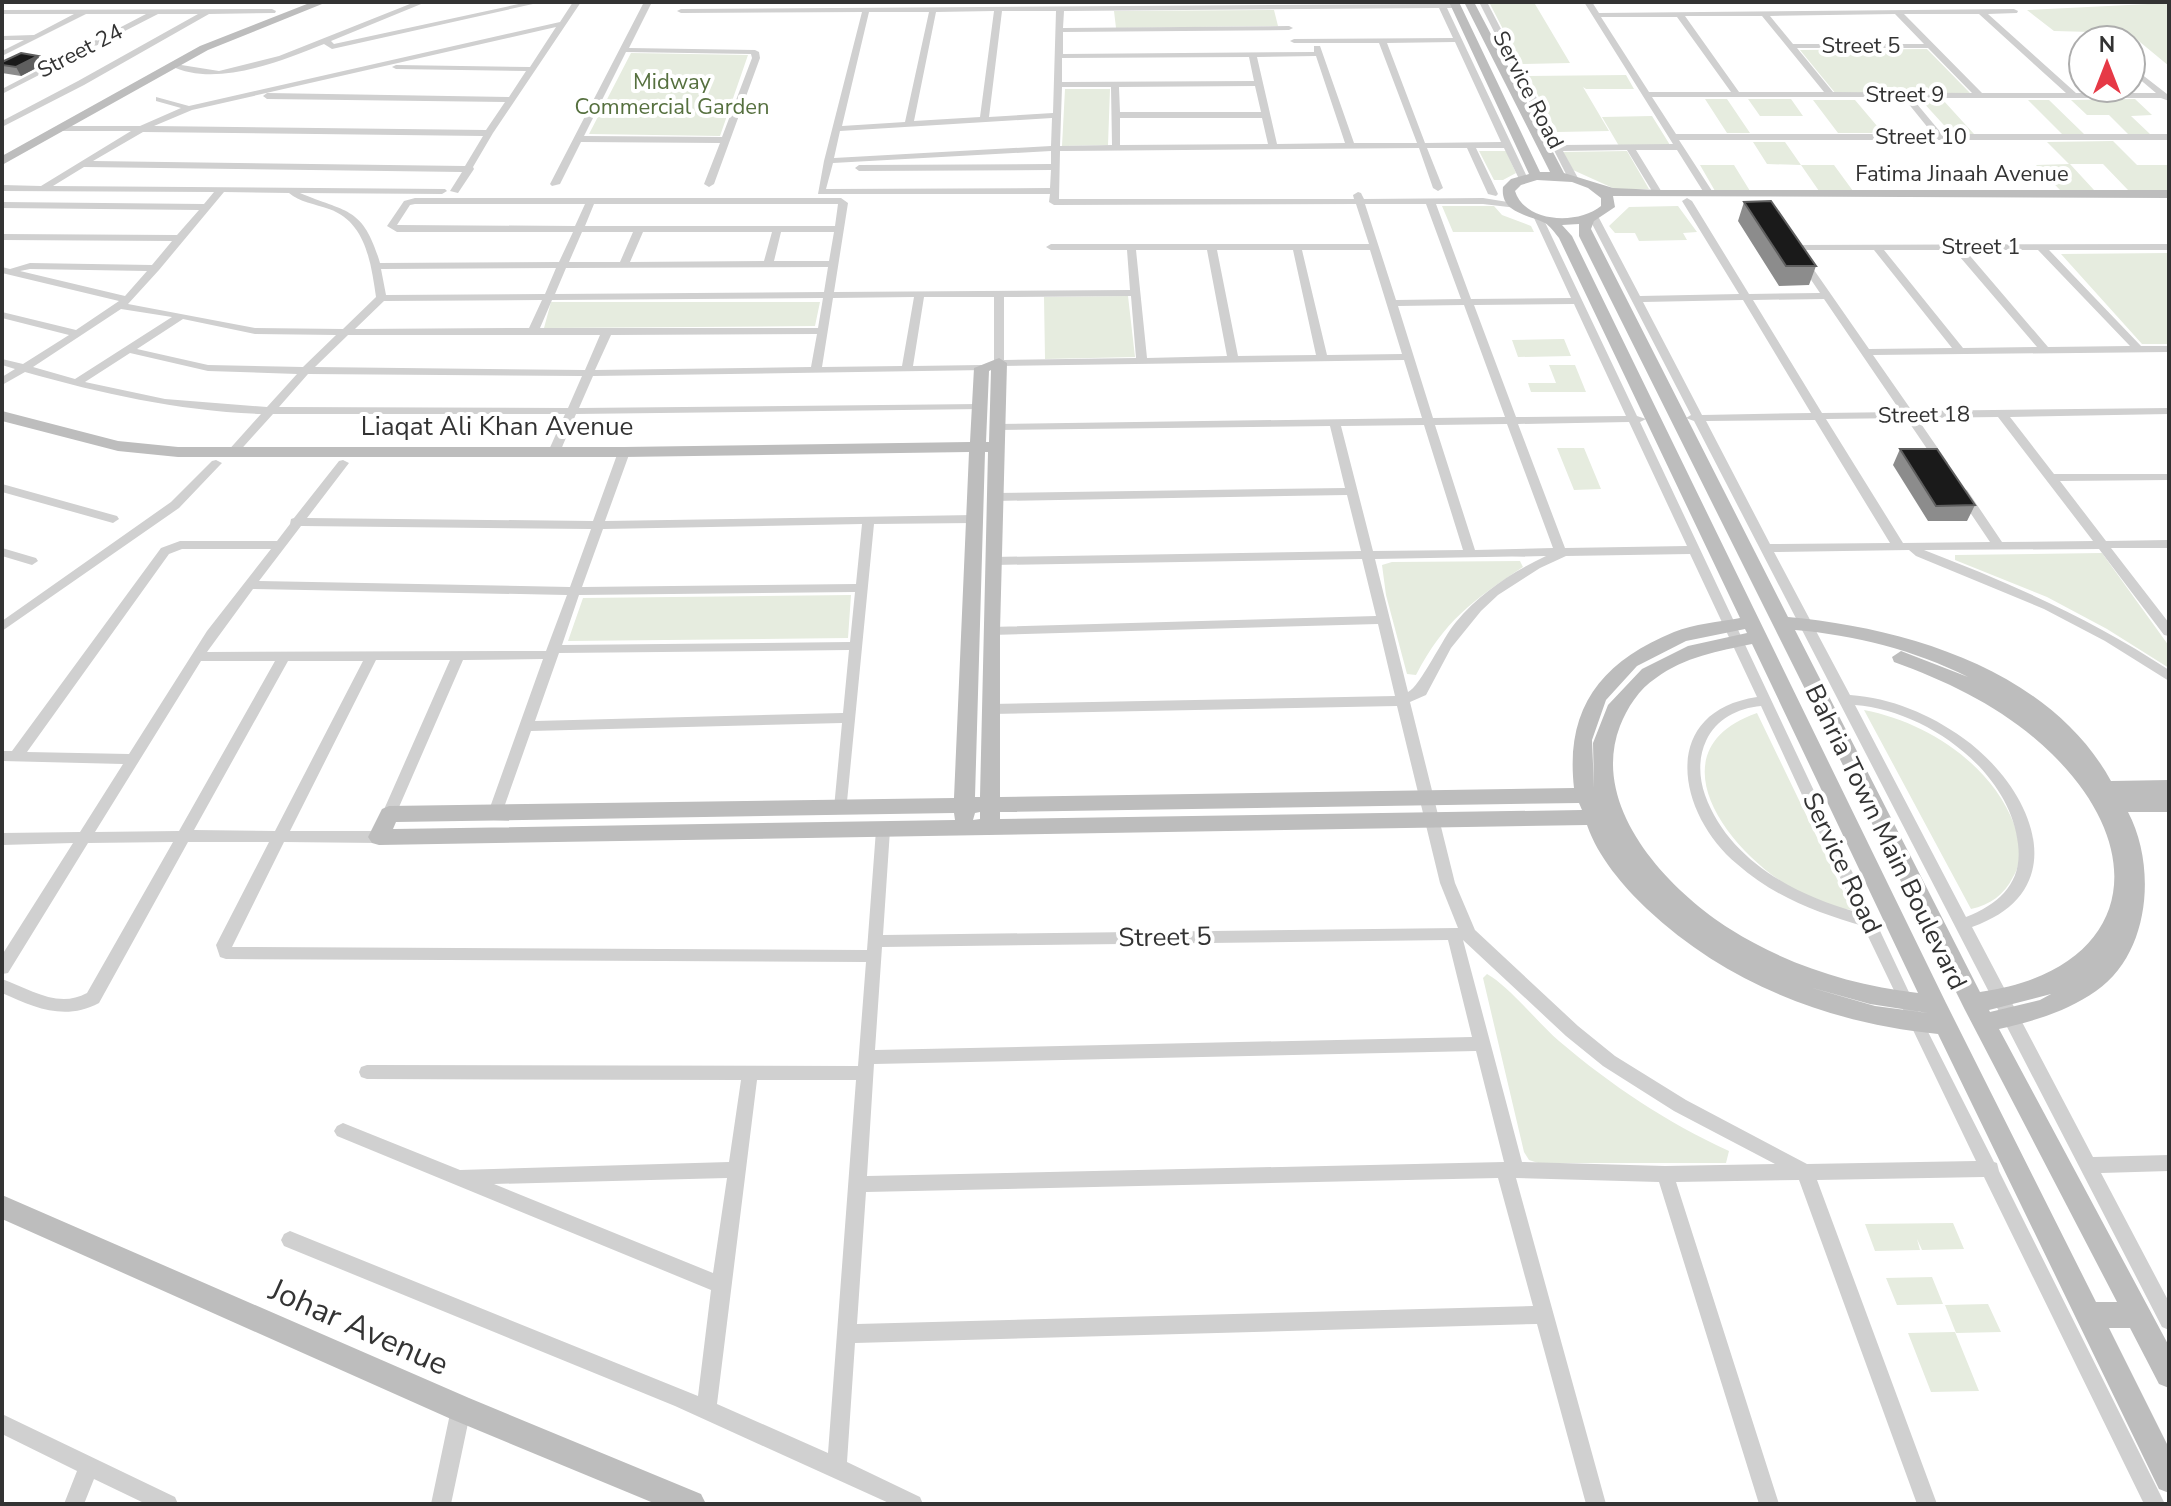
<svg xmlns="http://www.w3.org/2000/svg" width="2171" height="1506" font-family="'Nunito Sans',sans-serif">
  <rect width="100%" height="100%" fill="#fff"/>
  <path fill="#e6ecdf" d="M2169,3v63l-40,-33 -75,-2 -27,-21z
    M1490,4h45l35,59 -49,1z
    M1274,10l4,16 -162,2 -2,-17z
    M1927,49l43,44 -134,1 -36,-44z
    M631,53l117,2 -28,81 -131,-2z
    M1626,75l8,14h-48l-3,-2 26,44 -52,1 -29,-56z
    M1065,89h45l-2,56 -46,1z
    M1705,99h22l23,34h-23z
    M1748,99h43l12,17h-43z
    M2135,99l17,16 -21,1 19,18h-22l-19,-19h-22l-16,-15z
    M1813,100h42l28,33h-45z
    M1921,100h22l31,34h-22z
    M2028,100h21l35,34h-22z
    M1652,116l18,29 -51,1 -17,-29z
    M2113,141l24,24h32v25h-41l-25,-26h-33l24,26h-34l-24,-25 33,-1 -22,-22z
    M1753,142h32l16,23h33l19,26h-34l-18,-26 -34,-1z
    M1479,151h27l10,22 -13,7h-9z
    M1627,151l22,38h-34l-42,-19 -10,-18z
    M1700,165h34l16,26h-35z
    M1442,206h52l8,9 29,11 3,6h-81z
    M1678,206l19,26 -14,1 4,7 -48,1 -4,-8h-20l-6,-7 20,-19z
    M2168,253l1,91h-27l-81,-90z
    M1128,296l7,61 -90,2 -1,-62z
    M551,302h269l-5,24 -271,2z
    M1564,339l7,17 -53,1 -6,-17z
    M1549,365h26l11,27h-55l-3,-9h28z
    M1557,448h27l17,41 -27,1z
    M2102,553l67,93v22l-62,-39 -60,-32 -92,-37v-5z
    M1520,561l3,6c-50,33 -79,54 -107,108l-9,-1 -21,-79 -4,-30 10,-3z
    M851,595l-3,43 -280,3 15,-43z
    M1864,710c63,12 127,54 150,114 6,18 9,37 -1,53 -9,18 -23,28 -42,32z
    M1757,713l95,197c-84,-6 -224,-152 -95,-197z
    M1487,974c22,12 51,49 72,67 53,45 107,81 170,110l-3,12h-188l-9,-3 -5,-8 -41,-174z
    M1953,1223l11,26 -42,1 -5,-11 3,11 -45,1 -10,-27z
    M1932,1277l11,27 -46,1 -11,-27z
    M1988,1304l13,28 -45,1 -11,-28z
    M1955,1332l24,59 -48,1 -23,-59z"/>
  <g fill="none" stroke-linecap="round" stroke-linejoin="round">
    <path fill="#d0d0d0" fill-rule="evenodd" d="M415,2h11l-95,39 3,3 194,-42h14l-210,47 -8,-5c-43,17 -108,44 -153,22l4,-2 44,7 60,-15z
      M573,2h8l-88,131 -20,34 1,2 -16,24 -8,-2 12,-19 -378,-5 -31,19 392,3 2,2 -5,3 -142,-1c47,20 63,13 80,70l179,-1 14,-30h-176l-10,-6 17,-25 11,-3h426l7,5 -14,89 296,-2 -3,-40h-76l-5,-3 5,-3h318l-13,-40 -302,1 -5,-3 1,-8h-232l6,-33 38,-149 -181,1 -4,-2 4,-2 756,-5 -1,-2 23,2v4h-12l81,171 -8,2 -16,-33h-28l22,46 -2,2 -8,-2 -21,-46h-40l16,40 -5,3 -5,-3 -14,-40 -354,3h-5l-1,48h295l-1,-4 5,-3 3,1 3,6 119,-1 31,5 3,1v4l-34,-4h-47l35,95 100,-1 -37,-80 8,-2 95,200 9,3 -6,3 283,600 71,140 3,1 2,8 166,333h-21l-160,-327 -167,3 120,324h-20l-118,-324 -123,2 103,322h-20l-100,-322 -143,-4 90,326h-20l-49,-180 -682,19 -8,119 73,35 3,7h-32l-216,-98 -391,-160 -3,-6 3,-6 6,-3 408,165 13,-106 -374,-154 -3,-5 3,-5 6,-3 117,47 269,-8 12,-82 -374,-1 -6,-2 -2,-5 2,-5 6,-2 491,1 8,-104 -640,-3 -6,-2 -4,-12 53,-103h-81l-89,161c-34,18 -64,5 -97,-10v-14c28,10 56,30 85,14l86,-151 -85,1 -80,130 -6,1v-19l71,-112 -71,2v-12l78,-1 43,-68 -121,-3v-10h10l149,-203 19,-7h97l13,-17 1,-5 3,-1 45,-57 4,-1 6,3 -42,55 286,3 25,-69 6,-3 6,3 -25,69 369,-6 6,4 -6,4 -100,1 -28,288h-10l-2,-4 8,-85 -311,8 -29,82 -2,4h-10l-2,-4 55,-154 -80,1 -67,154 -2,4h-10l-2,-4 68,-154h-74l-86,171h89l5,2 2,4 -2,4 -5,2 -95,-1 -52,105 635,3 9,-120 2,-4h10l2,4 -7,105 575,-7 -18,-45 -43,-177 -406,8 -7,-5 7,-5 404,-8 -17,-72 -387,11 -6,-4 6,-4 385,-11 -14,-57 -369,6 -6,-4 6,-4 368,-6 -14,-56 -353,6 -6,-4 6,-4 351,-5 -15,-62 -334,4 -6,-3 6,-3 426,-6 -18,-58 -405,6 -5,-3v-66h-70l-11,69 69,-1 5,3 -1,2 -393,6 -14,32 400,-4 6,3 -2,2 -407,5 -16,38 -6,3 -6,-3 17,-38h-292l-37,41 -4,1 -6,-3 35,-39c-81,-3 -158,-20 -236,-42l-23,13v-8l13,-8 -13,-4v-6l21,5 46,-29 -67,-17v-6l74,18 43,-29 -117,-28v-6l8,2 20,-6 122,2 20,-24 -170,-1v-6l175,1 22,-25 -197,-2v-6l202,2 10,-12 -212,-1v-6l39,1 90,-55h-70l-4,-3 1,-2h82l41,-18 -25,-7v-4l33,9 371,-84zM1439,8l14,30 -159,1 -4,2 4,2h85l38,100h-63l-34,-97h-6v6l-251,2v-22l226,-2 4,-2 -4,-2 -226,2 1,-17zM994,11l-14,106 -66,4 22,-109zM1002,11h54l-3,102 -64,4zM869,12h60l-24,110 -63,4zM556,27l-26,40 -134,-2 -4,2 4,2 130,2 -17,26 -242,-4 -4,3 4,3 238,3 -19,28 -332,-4 38,-16zM1455,42l46,100 -76,1 -38,-100zM1316,56l29,87 -68,1 -20,-87zM1249,57l5,24 -192,1v-24zM1255,86l6,26h-141l-1,-25zM1062,87h49l1,58 -52,1zM1052,118l-1,28 -217,12 6,-27zM1120,118h142l6,26 -148,1zM143,132l340,4 -18,30 -372,-5zM1051,151v13l-192,1 -4,3 4,3 192,-1 -1,18 -224,1 7,-26zM224,192l65,1c10,9 26,11 40,16 37,13 42,54 47,88l-33,32 -88,-1 -127,-24 31,-34zM415,204h170l-10,22 -178,-1 13,-20zM594,204h244l-3,22h-250zM1365,204h61l35,95 -65,1zM582,232h51l-13,30h-51zM643,232h129l-8,29 -134,1zM781,232h53l-5,29h-55zM1136,250h71l20,106 -80,2zM1217,250h76l23,105 -78,1zM1302,250h68l32,104 -75,1zM828,267l-4,25 -269,2 11,-26zM556,268l-11,26 -159,1 -5,-26zM30,269l117,2 -22,25 -105,-25zM1131,296l5,62 -132,2v-63zM914,297l-12,69 -80,1 11,-69zM823,298l-5,30h-278l12,-28zM542,300l-13,28 -174,1 29,-28zM1574,304l52,112 -110,1 -42,-112zM1464,305l41,112 -72,1 -35,-112zM121,309l51,8 -97,62 -42,-12zM183,319l72,15 81,1 -33,32 -95,-2 -71,-16zM817,334l-6,33 -216,3 16,-35zM348,335h252l-15,35 -270,-3zM130,353l78,18 89,3 -30,33 -102,-8 -80,-17zM308,374l274,2 -14,32 -289,-1zM1629,422l58,124 -122,2 -47,-124zM1507,424l46,124 -78,2 -40,-125zM1424,425l39,125 -90,1 -32,-125zM862,524l-6,60 -274,3 21,-58zM301,526l290,3 -21,58 -311,-6zM182,549h89l-64,82 -78,123 -102,-2 142,-198zM1690,554l67,143c-99,15 -80,117 -20,167 36,32 80,49 126,62l113,235 -169,3 -121,-64 -71,-44 -37,-30 -103,-96 -20,-47 -45,-181 16,-7 25,-47 30,-37 17,-16 42,-27 26,-12zM1546,556c-34,16 -66,37 -90,66 -13,15 -36,65 -48,70l-33,-133zM253,589l314,6 -21,56 -339,1zM855,592l-5,50 -288,3 17,-50zM849,650l-6,63 -308,8 24,-68zM201,661h74l-96,170 -84,1zM288,661h75l-88,170 -81,-1zM1761,706l95,206c-62,-17 -128,-53 -151,-117 -6,-17 -7,-37 1,-54 10,-22 32,-33 55,-35zM1448,940l24,97 -597,13 7,-103zM1463,940l103,96 37,30 71,45 101,53 -110,2 -143,-4zM1476,1051l28,111 -637,14 7,-112zM757,1080h99l-28,373 -111,-49zM727,1178l-14,95 -219,-89zM1498,1178l35,128 -676,18 9,-132z
      M644,2h8l-23,46 126,2 4,2 1,6 -46,126 -5,3 -5,-3 16,-41 -139,-1 -21,42 -8,2 -2,-2zM626,52l125,2 1,4 -30,79 -138,-1z
      M1479,2h8l74,143 112,-1 -89,-142h8l7,11 415,-4 4,2 -1,2 -29,1 88,79h80l-25,-21v-6l36,28 2,7 -8,-3h-249l30,36h227v6h-490l35,54 -2,2h-6l-29,-46h-41l27,44 -2,2h-6l-28,-46 -64,1 15,27 -5,3 -5,-3zM1895,14l29,30h-131l-23,-28zM1904,14h75l87,79h-84zM1685,16h77l62,76h-85zM1601,17h76l54,75h-82zM1797,48h131l44,45 -139,-1zM1652,97h251l30,37h-257z
      M272,9l4,2 -1,2 -66,1 -125,71 -82,42v-6l76,-40 120,-67h-40l-156,80v-5l144,-75h-60l-84,42v-5l22,-11h-22v-4l32,-1 40,-21h-72v-4z
      M2094,35l8,5h-9l-3,-3z
      M1687,198l5,3 57,93 71,-1 -23,-34 8,-2 64,92 83,-1 -78,-98h-81l-3,-1v-4l379,-1v6h-120l92,96h28v6l-296,3 39,56 257,-3v6l-159,3 44,57h115v6l-109,1 46,60 63,-1v8h-58l58,75v13l-5,-1 -65,-86 -175,1c86,33 168,69 245,120v11l-64,-40 -61,-32 -128,-53 -7,-6 -135,2 76,143c41,3 80,19 113,43 68,48 115,152 9,189l121,230 76,-2v16l-68,2 68,129v28l-7,-3 -468,-906 -8,-3 5,-3 -102,-197 5,-3 5,3 41,78 99,-2 -57,-93zM1884,250h70l83,97 -74,1zM1965,250h73l92,96 -82,1zM1824,299l77,113 -79,1 -69,-113zM1743,300l68,113 -109,2 -59,-113zM1998,417l95,124 -91,1 -35,-52 -4,-1 -6,4 33,49 -87,1 -77,-124 80,-1 32,47 4,1 6,-3 -31,-45zM1815,420l75,123 -120,1 -64,-123zM1855,705c70,5 155,65 163,139 5,38 -18,60 -52,73z
      M216,460l6,3 -2,2 -41,43 -177,123v-10l169,-119 41,-41z
      M2,484l115,32 2,3 -6,4 -111,-31z
      M2,548l34,10 2,3 -6,4 -30,-9z
      M461,1399l7,3 3,7 -20,95h-20l20,-95 3,-7z
      M2,1414l173,83 3,7h-32l-52,-25 -10,25h-20l13,-33 -75,-37z"/>
    <path fill="#bdbdbd" fill-rule="evenodd" d="M312,2h15l-119,48 -206,115v-9l198,-110z
      M1449,2h10l81,170h10l-86,-170h10l90,171 49,15 45,2h511v8l-556,-2 2,11 -21,14 -3,8 197,388c119,11 262,53 323,164l58,-1v16h-50h50v16h-41c29,55 22,142 -32,179 -30,21 -62,30 -97,38l170,317v42l-10,-4 -29,-56h-21l60,120v45l-10,-4 -221,-455c-109,-11 -211,-50 -291,-125 -24,-23 -49,-52 -60,-84l-1208,20 -7,-2 -4,-6 14,-28 7,-3 565,-8 15,-346 -345,5h-446l-60,-6 -116,-30v-10l116,30 60,6h446l346,-5 4,-74 25,-10 8,5 -7,268v166l574,-9c-9,-80 27,-126 100,-156 20,-8 45,-10 66,-14l-181,-380c-4,-5 -9,-12 -14,-15 -18,-9 -45,-10 -42,-36l8,-8 18,-5zM1537,180l35,2 16,6 13,10v8c-23,19 -76,17 -86,-15l6,-6zM1579,224v12l386,774 152,292h-21l-150,-299 -374,-767 -10,-11zM991,370l-2,72h-3l3,-71zM985,452h3l-8,345h-5zM1745,629l2,4 -59,13 -46,23 -34,36 -15,38 1,45 -2,-48 14,-40 31,-34 49,-25zM1795,630c60,5 119,20 173,47l-67,-26 -9,6 2,5c58,21 113,48 158,92 103,101 78,217 -72,238zM1752,644l166,349c-67,-8 -131,-28 -188,-64 -63,-40 -141,-123 -110,-203 7,-18 19,-37 36,-48 28,-21 63,-27 96,-34zM1579,803l3,7 -582,9v-7zM980,812v7l-7,1 2,-7zM954,813l1,7 -562,9 3,-7zM1809,987l61,17 58,9 -53,-7zM2051,994l-11,6 -50,12 -1,-2z
      M2,1195l467,203 232,96 5,10h-50l-205,-85 -449,-200z"/>
  </g>
  <path fill="#8c8c8c" d="M38,56l4,9 -21,11 -19,-3v-11z
    M1744,202l72,64 -7,19 -30,1 -41,-65z
    M1900,449l75,56 -8,16h-39l-35,-56z"/>
  <path fill="#5f5f5f" d="M38,56l4,9 -21,11 -5,-9z"/>
  <path fill="#1a1a1a" stroke="#5f5f5f" stroke-width="2" d="M21,53l17,3 -22,11 -14,-2v-3z
    M1771,201l45,65h-30l-42,-64z
    M1900,449h37l38,56 -39,1z"/>
  <g text-anchor="middle" dominant-baseline="central" stroke-width="8" stroke-linejoin="round" paint-order="stroke">
    <g font-size="22" fill="#333" stroke="#fff">
      <text x="1861" y="46">Street 5</text>
      <text transform="translate(80 51) rotate(-27)">Street 24</text>
      <text transform="translate(1528 90) rotate(63)">Service Road</text>
      <text x="1905" y="95">Street 9</text>
      <text x="1921" y="137">Street 10</text>
      <text x="1962" y="174">Fatima Jinaah Avenue</text>
      <text x="1981" y="247">Street 1</text>
      <text transform="translate(1924 415) rotate(-1)">Street 18</text>
    </g>
    <g font-size="22" fill="#56703f" stroke="#fff">
      <text x="672" y="82">Midway<tspan x="672" dy="25">Commercial Garden</tspan></text>
    </g>
    <g font-size="26" fill="#333" stroke="#fff">
      <text x="497" y="426">Liaqat Ali Khan Avenue</text>
      <text transform="translate(1886 837) rotate(64)">Bahria Town Main Boulevard</text>
      <text transform="translate(1842 863) rotate(65)">Service Road</text>
      <text transform="translate(1165 937) rotate(-1)">Street 5</text>
    </g>
    <g font-size="32" fill="#333" stroke="#fff">
      <text transform="translate(359 1327) rotate(24)">Johar Avenue</text>
    </g>
  </g>
  <rect width="2171" height="1506" fill="none" stroke="#333333" stroke-width="8"/>
  <g transform="translate(2107 64)"><circle r="38" fill="#ffffff" stroke="#adadad" stroke-width="2"/>
  <path d="M0-6L14 30L0 20L-14 30Z" fill="#e63946"/>
  <text y="-12" font-size="22" font-weight="bold" text-anchor="middle" fill="#333333">N</text>
  </g>
</svg>
